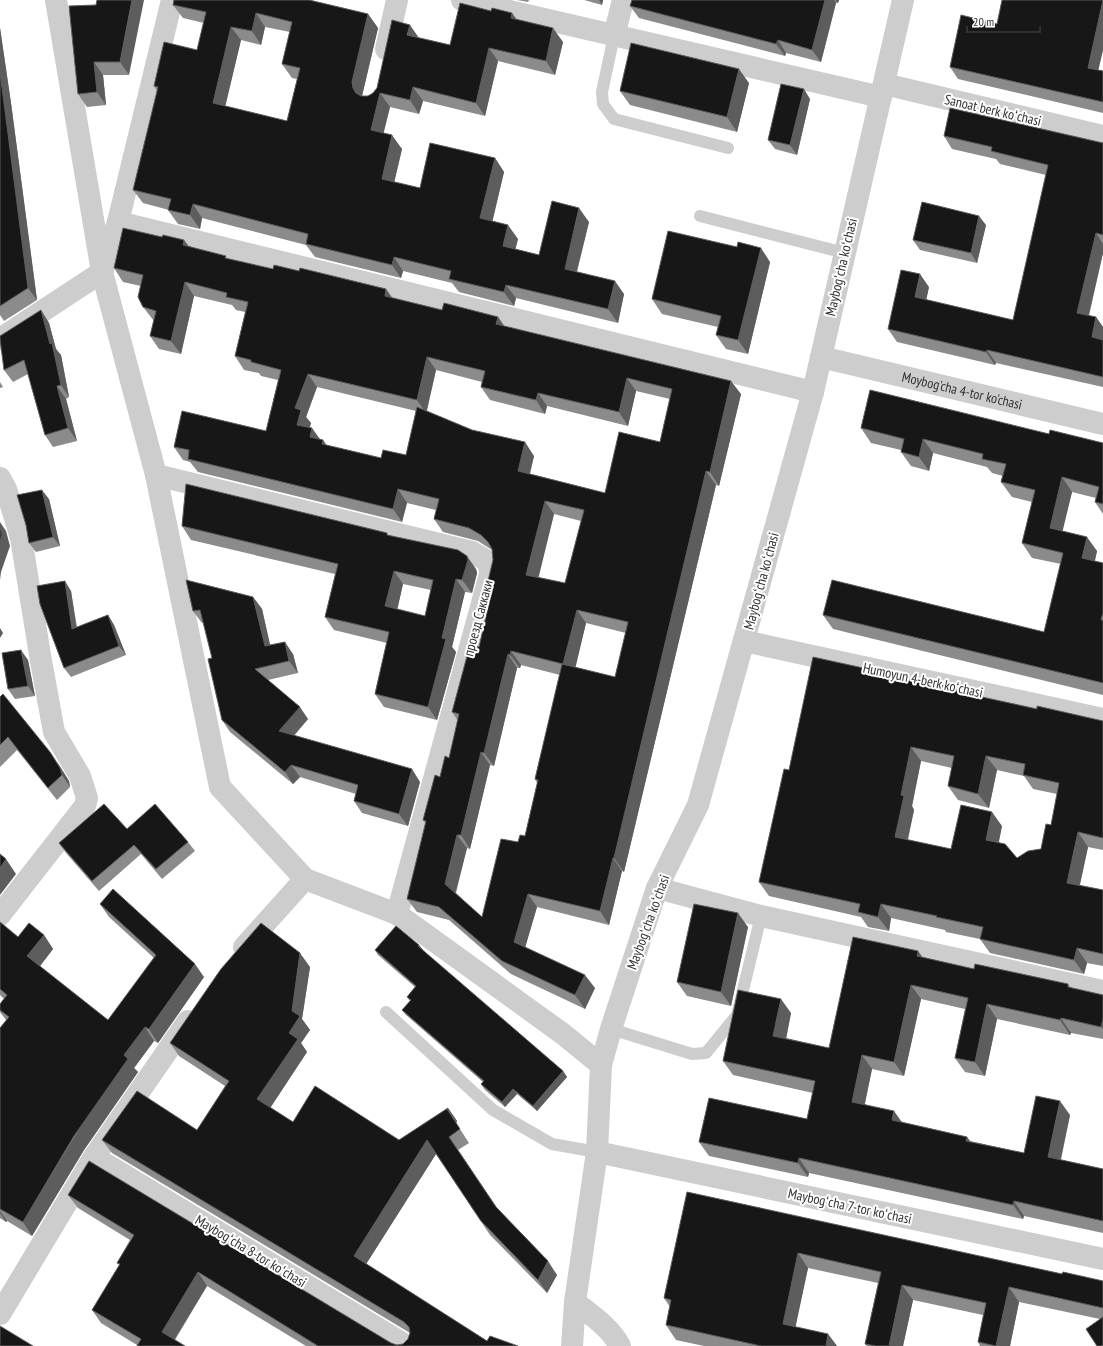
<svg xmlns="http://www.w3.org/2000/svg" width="1103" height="1346" font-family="'PT Sans Narrow',sans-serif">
  <rect width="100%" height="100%" fill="#fff"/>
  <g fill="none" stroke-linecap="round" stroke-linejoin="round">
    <path stroke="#cdcdcd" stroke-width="12" d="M614,36l-12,56 1,12 11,15 114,29
      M700,216l145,37
      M386,1012l107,98 59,34 45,8
      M611,1029l81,25 14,-1 31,-38 24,-99"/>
    <g stroke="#cdcdcd" stroke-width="22">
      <path d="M56,0l46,272 54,203 64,312 85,92 92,35 166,120 38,31"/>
      <path d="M462,0l419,97"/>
      <path d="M614,36l9,-36"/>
      <path d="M386,49l11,-49"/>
      <path d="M884,84l219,52"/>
      <path d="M118,222l695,170"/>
      <path d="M0,339l102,-67 16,-50 54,-222"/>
      <path id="s1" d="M821,357l282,67"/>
      <path d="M156,475l316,77 12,7 5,5 1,10 -93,340"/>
      <path d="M0,478l6,11 15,49 20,123 13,71 26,44 7,22 -2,8 -85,109"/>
      <path d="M744,641l359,78"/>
      <path d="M657,888l104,28 342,75"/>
      <path d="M244,947l61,-68"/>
      <path d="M597,1152l506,107"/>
      <path d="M94,1157l313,189"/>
      <path d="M575,1302c16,13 36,26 45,44"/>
      <path d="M0,1314l94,-157 94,-136"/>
      <path d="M572,1346l3,-44 22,-150 4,-87 10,-36 46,-141 41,-83 115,-413 90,-392"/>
    </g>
  </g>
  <path fill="#8b8b8b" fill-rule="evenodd" d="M174,0h136l58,14 10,14 -16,68h6l5,-3 46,-55 31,7 41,-34 21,2 4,6 47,23 -8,33 -57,-14 -13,55 -62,-15 -4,13 -29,-7 -7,26 19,16 -8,33 26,6 75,-30 9,14 -12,49 26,18 -3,10 24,6 50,-33 -12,50 47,22 -6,29 -102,-25 -2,8 -55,-14 -7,-9 -49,-12 -2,7 -86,-21 -9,-12 -104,-27 -2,11 -22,-5 -10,-14h1l-26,-7 -10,-13 24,-99 -3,-5 43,-36 7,-27 -21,-5 -10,-13zM265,27l25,5 -8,32 10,14 5,1 -10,42 -62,-15 16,-66 20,5z
    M517,0h12l-1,2z
    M584,0h19l-1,5z
    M632,0h207l-1,3h-2l-15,59 -35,-9 -1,3 -146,-38 -9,-12z
    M1103,0v50l-5,20 5,1v42l-145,-34 -8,-12 47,-43z
    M96,5l33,70h-26l3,30 -19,2 -9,-13z
    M0,28l11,75 26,197 -33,21 -4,-6z
    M749,83l-12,49 -107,-27 -10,-14z
    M810,99l-13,56 -22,-6 -7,-9z
    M944,136l159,7v110l-14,63 7,1 7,10v60l-107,-24 -1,2 -98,-23 -9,-13 41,-42 -3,13 87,20 33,-145 -46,-11 -4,-5 -44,-10z
    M986,225l-9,38 -57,-13 -7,-10z
    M189,246l39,13 214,51 56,7 6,9 237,68 -22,92 -3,-1 -92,387 -2,-1 -13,54 -72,-18 -12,40 70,41 -10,21 -74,-35 -62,-54 -32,-8 -10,-13 19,-75 -3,-4 17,-43 9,-19 9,-37 -6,-9 27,-65 13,-55 -5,-7 6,-25 -1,-10 -14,-9 -35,-9 -9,-13 2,-9 -29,-7 -5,19 -204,-50 -8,-10 -7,-2 -9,-13 92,-16 12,-51 -17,-4 -2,-3 -15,-3 -9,-14 10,-44 -9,-2 -4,-5 -38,-9 -13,58 -22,-5 -9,-13 4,-15 -11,-14 -2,-21 -18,-4 -9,-14zM436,370l46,12 -1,5 9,13 55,14 2,-8 81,20 8,-35 34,8 -10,43 -55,51 -75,-19 4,-18 -107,-45zM317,387l99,24 -10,44 -25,3 -55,-13 -3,-5 -3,-1 -11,-11 2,-5 -5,-6zM554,514l27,7 -16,62 -27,-6zM586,623l40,10 -11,44 -40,-10zM521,665l39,10 -25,104 2,4 -12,53 -7,6 -36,75 -26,-24 11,-45 3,1 20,-84 4,1 23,-98h3z
    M737,247l33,15 -22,92 -22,-5 -10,-14 2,-8 -56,-13 -10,-15z
    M41,310l8,13 7,26 5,6 8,42 -3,2 11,42 -24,6 -8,-12 -17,-61 -15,8 -9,-12z
    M0,382l3,5 -3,1z
    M861,428l188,6 54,9v71l-8,-12 1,-4 -24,-6 -10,39 35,20 -2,10 8,2v132l-270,-66 -10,-14 221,17 17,-68 -29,-6 -10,-15 10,-41 -20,-5 -11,-15 2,-6 -11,-3 -5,-6 -54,-14 -4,18 -18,-5 -10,-14v-2l-30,-7z
    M49,499l11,47 -24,6 -7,-9z
    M182,526l207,9 87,34 1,4 -5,20 -7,-1 -13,55 4,5 -19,68 -53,-13 -9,-13 12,-51 -53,-13 -9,-13 10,-43 -144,-34zM403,584l28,6 -6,26 -28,-7z
    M71,591l6,36 31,-12 6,10 12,30 -55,22 -7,-9z
    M253,597l9,12 8,36 23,9 5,19 -30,7 40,39 -14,17 126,46 -12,44 -46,-13 -8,-12 2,-7 -56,-17 -7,7 -63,-52 -8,-12 -10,-62 -8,-35h-2l-9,-12z
    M28,660l7,36 -20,3 -7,-10z
    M0,697l59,68 10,16 1,6 -13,13 -40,-50 -17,17z
    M985,698l52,11 66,12v129l-15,-3 -8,38 23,5v76l-16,-3 -3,11 -94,-21 -10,-14 -34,-7 -1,-2 -54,-12 -2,13 -21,-4 -7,-10 -92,-21 -10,-14 30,-112zM921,761l31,7 -4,18 10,14 31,8 8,-38 27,6 9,13 24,5 -6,31 -10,24 -24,9 -18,-16 3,-16 -51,23 -43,-9 6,-30 -2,-4z
    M127,829l61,13 7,9 -33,28 -21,-25 -42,37 -33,-38 -7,-10z
    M100,904l104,73 -46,66 -4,-2 -20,27 4,4 -54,78 -52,86 -25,-15 -1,1 -6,-4v-190l6,-8 -6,-8v-8l4,-5 -4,-4v-73l18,15 26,-2 9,14 -13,17 68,54 46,-62 -45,-41z
    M748,927l-17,79 -44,-10 -10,-14z
    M419,945l4,5 -1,1 141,120 4,6 -30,34 -20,-17 -12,13 -20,-17 -4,-6 2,-2 -77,-67 -4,-5 8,-9 -3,-4 8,-10 -37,-32 -3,-5z
    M918,951l4,6 52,12 94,15 3,4 32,7v44l-32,-6 -1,2 -73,-16 -12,57 -20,-4 -10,-14 10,-49 -44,-10 -17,77 -32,-7 -7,35 37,18 65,15 3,4 54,12 46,-38 -9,45 42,9v64l-79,-17 -1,3 -214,-46 -1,4 -99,-21 -10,-14 108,-23 6,-26 -80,-18 -10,-14 68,-48 -5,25 43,10z
    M310,967l-8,52 8,11 -9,13 6,9 -37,55 23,15 106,18 49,-32 9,13 -1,2 13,20 -11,7 39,58 60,67 -10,18 -57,-58 -54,-81 -70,110 121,77 31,5h-212l-99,-60 -32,54 -38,5 -36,-22 -9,-13 27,-45 -2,-2 13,-23 -52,-32 -10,-13 323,148 6,2 6,-1 5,-5 2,-6 -298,-180 -10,-13 95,-10 28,-44 -46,-30 -9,-13z
    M687,1192l375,82 41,7v65h-6l3,-27 -81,-17 -9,44h-30l-2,-4 5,-27 -70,-15 -10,46h-36l-2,-2 13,-61 -70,-15 -13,59 33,7 9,12h-133l-28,-6 -10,-15 4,-18 -6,-9z"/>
  <path fill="#5d5d5d" d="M132,0h12l-15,75 -9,-13z
    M599,0h4l-1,5z
    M825,0h9l2,3 -15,59 -9,-12z
    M835,0h4l-1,3z
    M1103,0v50l-7,30 -8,-12z
    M256,13l9,14 -4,18 -9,-14z
    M512,13l10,14 -11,-9z
    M368,14l10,14 -16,68v6l3,5 -12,-19 -1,-6z
    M410,25l9,13 -12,-3z
    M231,27l10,13 -18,76 -10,-13z
    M0,28l11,75 26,197 -9,-12 -28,-216z
    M553,28l10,14 -8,33 -9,-14z
    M778,40l8,13 -1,3 -9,-12z
    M489,48l9,13 -13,55 -9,-13z
    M94,62l9,13 3,30 -9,-13z
    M739,69l10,14 -12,49 -10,-15z
    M413,87l10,14 -4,13 -9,-14z
    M804,89l6,10 -13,56 -7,-10z
    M380,93l10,14 -9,37 -10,-14z
    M392,135l10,14 -10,43 -10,-13z
    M495,158l9,14 -14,60 -10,-14z
    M193,204l9,14 -2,11 -10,-14z
    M579,208l10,14 -15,60 -9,-13z
    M979,216l7,9 -9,38 -6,-10z
    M508,225l10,14 -5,20 -10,-13z
    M1096,233l7,11v9l-17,73 -9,-13z
    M184,240l10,13 -11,-8z
    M761,248l9,14 -22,92 -10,-14z
    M394,257l9,14 -2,7 -9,-13z
    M920,274l9,13 -5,23 -9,-13z
    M615,281l9,13 -6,29 -10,-14z
    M185,282l9,14 -13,58 -10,-13z
    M506,285l10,13 -2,8 -10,-14z
    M386,289l10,14 -11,-7z
    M41,310l8,13 7,26 5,6 8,42 -8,-12z
    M498,317l9,13 -11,-6z
    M1096,317l7,10v13l-11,-3z
    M987,350l9,13 -1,2 -9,-13z
    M427,357l9,13 -10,43 -9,-13z
    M308,374l9,13 -11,30 5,6 -4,15 -10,-13 -2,-17z
    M627,378l9,13 -8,35 -9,-14z
    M731,381l10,13 -22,92 -9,-14z
    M57,386l9,13 11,42 -9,-13z
    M538,393l9,13 -2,8 -9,-14z
    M312,428l10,14 -12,-5z
    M923,439l10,14 -4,18 -10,-14z
    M323,440l9,13 -10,-9z
    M525,442l9,14 -7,28 -9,-13z
    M706,471l10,14 -92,387 -10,-14z
    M1062,477l10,15 -12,50 -10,-14z
    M398,489l9,14 -5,19 -9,-13z
    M42,490l7,9 11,47 -7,-9z
    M545,501l9,13 -18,74 -10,-13z
    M0,522l6,9 4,15 -9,26 -1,8z
    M1087,537l10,14 -5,21 -10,-14z
    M467,556l9,13 1,4 -5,20 -10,-13z
    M394,571l9,13 -8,36 -10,-14z
    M456,579l9,13 -13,55 4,5 -19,68 -9,-13 14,-69z
    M65,581l6,10 7,48 -6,-10z
    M253,597l9,12 11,49 -8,-12z
    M577,610l9,13 -13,55 -10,-14z
    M108,615l6,10 12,30 -7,-9z
    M0,628l3,5 -3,5z
    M285,642l8,12 5,19 -9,-12z
    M21,650l7,10 7,36 -7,-10z
    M511,651l10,14 -1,3 -10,-13z
    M508,654l9,14 -23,98 -10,-13z
    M300,707l8,12 -21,24 -8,-12z
    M911,747l10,14 -9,45 2,4 -9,41 -10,-14 6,-42z
    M50,752l9,13 10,16 1,6 -8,-12z
    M481,752l9,13 -20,84 -9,-14z
    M986,756l11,14 -8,38 -11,-14z
    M291,765l9,12 -7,7 -8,-12z
    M412,769l8,13 -12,44 -9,-12z
    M992,812l10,14 -6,28 -10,-14z
    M1078,832l10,15 -11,50 -10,-14z
    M457,835l10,13 -13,50 -9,-14z
    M613,858l9,13 -13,54 -9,-14z
    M6,859l10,15 -16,21v-27z
    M528,894l9,13 -14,48 -9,-13z
    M881,904l10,14 -2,13 -11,-14z
    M738,913l10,14 -17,79 -10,-14z
    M44,935l9,14 -16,21 -10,-14z
    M419,945l4,5 -2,2 -3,-6z
    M1077,948l10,15 -3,11 -10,-14z
    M918,951l10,14 -11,-9z
    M300,953l10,14 -8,52 8,11 -9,13 6,9 -40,61 -10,-14 32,-66z
    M195,964l9,13 -46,66 -9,-14z
    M585,975l10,13 -10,21 -10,-14z
    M911,985l10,14 -17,77 -10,-14z
    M781,999l10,14 -7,37 -11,-14z
    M987,1004l10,15 -12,57 -10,-14z
    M1061,1018l10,15 -1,2 -10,-15z
    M1103,1019v10l-2,-2z
    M145,1027l9,14 -20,27 4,4 -54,78 -52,86 -9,-14 101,-167z
    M862,1055l10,14 -10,47 -10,-14z
    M563,1071l4,6 -30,34 -4,-5z
    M513,1089l4,5 -12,13 -3,-5z
    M1060,1101l10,14 -12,56 -10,-14z
    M448,1108l9,13 -1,2 13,20 -22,-34z
    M894,1111l10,14 -12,-5z
    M449,1137l9,13 47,70 -9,-13z
    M967,1137l10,14 -11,-10z
    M427,1140l9,14 -73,115 -9,-13z
    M799,1158l10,15 -1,4 -10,-14z
    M1014,1201l10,15 -1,3 -10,-14z
    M0,1211l7,10 -1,1 -6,-9z
    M798,1253l10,15 -15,71 -10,-15z
    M548,1261l9,14 -10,18 -9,-13z
    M198,1272l9,14 -36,59 -9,-13z
    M902,1285l11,15 -10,46h-14z
    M1009,1287l10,15 -9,44h-14z
    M828,1334l9,12h-11z"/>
  <path fill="#171717" stroke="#5d5d5d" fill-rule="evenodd" d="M97,0h35l-12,62h-26l3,30 -19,2 -9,-88 27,-1z
    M174,0h135l59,14 -16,68 1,6 3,5 5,3h7l5,-3 4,-5 15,-68 18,5 -3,10 43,10 10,-42 31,8 1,-3 20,5 -1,5 42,10 -7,33 -57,-13 -13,55 -63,-16 -3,13 -30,-7 -9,37 21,5 -10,44 38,9 10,-45 65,15 -15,60 28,7 -5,21 36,9 13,-54 27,7 -14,61 50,12 -7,28 -102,-24 -2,7 -55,-13 2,-8 -57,-14 -2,8 -86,-21 2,-10 -115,-30 -3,11 -22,-5 3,-11 -38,-9 25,-103 -4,-1 10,-44 33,8 9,-38 -33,-7zM256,13l36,9 -10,42 18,4 -13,53 -74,-18 18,-76 21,4z
    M632,0h193l-13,50 -34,-10 -2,4 -146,-38z
    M1002,0h101l-15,68 15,3v31l-153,-35 11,-52 36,9z
    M631,43l108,26 -12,48 -107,-26z
    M0,72l28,216 -28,18z
    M781,84l23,5 -14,56 -22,-5z
    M950,108l153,35v92l-7,-2 -19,80 19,4 -4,20 11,3v37l-116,-27 -1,2 -98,-23 13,-59 19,4 -5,23 98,23 35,-155 -57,-14 1,-4 -48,-11z
    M922,202l57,14 -8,37 -58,-13z
    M123,228l39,9 1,-2 21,5 -1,5 43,11 -1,2 48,11 1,-4 25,6 1,-3 86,21 -1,7 57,14 2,-7 54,14 -2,7 235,57 -21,91 -4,-1 -92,387h-1l-13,53 -72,-17 -14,48 71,33 -10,20 -73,-34 -63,-54 -32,-8 19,-78 -3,-1 12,-45 5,2 5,-21 4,2 10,-44 -7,-2 18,-67 9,2 14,-61 -6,-1 6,-25 -1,-11 -4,-7 -7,-7 -12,-7 -35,-9 5,-20 -41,-10 -5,20 -205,-50 1,-9 -15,-3 8,-36 84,20 15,-61 -30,-8v-2l-16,-4 13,-54 -22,-5 1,-4 -42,-11 -14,59 -21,-5 6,-25 -13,-4 -5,-10 5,-22 -29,-7zM427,357l58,14 -4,16 55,13 2,-7 81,19 8,-34 45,11 -12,53 -41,-10 -14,61 -87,-22 7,-29 -53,-12 -55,-23 -11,48 -23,-5 -2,8 -59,-14 1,-4 -13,-3 2,-9 -15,-3 4,-15 -6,-2 13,-34 109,26zM545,501l39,9 -19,73 -39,-8zM577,610l51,12 -13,55 -53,-13 -27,115 3,1 -13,56 -5,-1 -2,7 -17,-3 -19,78 -37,-33 12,-49h4l20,-83 3,1 24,-99 2,1 1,-4 52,13z
    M668,231l69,16 1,-5 23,6 -23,92 -22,-5 5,-19 -69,-17z
    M41,310l9,34 2,-1 9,42 -4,1 11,42 -23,7 -21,-75 -20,10 -4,-31v-3z
    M870,390l179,44 1,-4 53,13v61l-8,-2 4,-15 -37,-10 -12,51 37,9 -5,21 21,5v50l-2,7h2v63l-280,-68 9,-35 212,52 19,-79 -41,-10 13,-53 -34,-8 5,-18 -24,-5 1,-5 -60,-15 -4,18 -18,-5 3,-13 -43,-11z
    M186,484l201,49v2l71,15 9,6 1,4 -6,20 -6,-1 -14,59 4,1 -18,68 -53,-13 14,-62 -64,-15 13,-53 -156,-38zM394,571l39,9 -8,36 -40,-10z
    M42,490l11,47 -24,6 -3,-18 -9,-30z
    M0,526l2,9 -2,7z
    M186,580l67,17 12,49 20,-4 4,19 -34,8 45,38 -21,24 133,38 -13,45 -45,-13 4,-16 -67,-20 -6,7 -63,-52 -14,-61 4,-1 -12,-48 -7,1z
    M65,581l7,48 36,-14 11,31 -55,22 -24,-64 -3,-18z
    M21,650l7,36 -20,3 -6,-36z
    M813,657l169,37v3l55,12v-3l66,15v117l-25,-6 -11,51 36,7v64l-26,-6 -3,12 -94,-21 3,-12 -47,-10 1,-1 -56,-12 -3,13 -20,-5 2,-8 -101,-22 25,-113 5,1zM911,747l43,9 -6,30 30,8 8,-38 39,8 -2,11 36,8 -8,42 -5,-1 -5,25 -13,2 -11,7 -12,-14 -19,-4 6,-28 -31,-7 -10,44 -56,-12 9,-41 -3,-1z
    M3,694l47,58 10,16 2,7 -14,13 -40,-51 -8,8v-48z
    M104,804l23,25 28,-25 33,38 -32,27 -22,-24 -42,36 -33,-38z
    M0,854l6,5 -6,9z
    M113,889l82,75 -46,65 -4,-2 -21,28 4,4 -54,77 -51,86 -23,-13v-181l9,-11 -9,-7v-6l7,-9 -7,-6v-67l18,15 11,-14 15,12 -17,21 81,64 48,-65 -56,-51z
    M694,904l44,9 -17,79 -44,-10z
    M261,923l39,30 -8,58 8,5 -11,17 9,6 -41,60 36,23 22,-36 84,54 49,-32 -1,1 13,20 -11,8 47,70 52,54 -10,19 -57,-59 -54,-81 -73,116 133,85 3,-5 28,10h-200l-120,-74 -36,60 23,14h-48l4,-7 -49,-29 28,-46 -3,-1 17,-28 -66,-40 21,-34 302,182 6,2 6,-1 5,-5 2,-6 -1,-6 -5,-5 -302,-182 35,-49 60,39 32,-49 -59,-38 51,-74z
    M396,926l23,19 -1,1 145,125 -30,35 -20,-17 -11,13 -21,-18 3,-3 -82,-71 9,-10 -4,-3 9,-11 -41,-36z
    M853,937l65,14 -1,5 57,13 1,-5 93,20v3l35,8v24l-2,8 -40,-9 -1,2 -73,-16 -12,58 -20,-4 13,-60 -57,-13 -17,77 -32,-7 -10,47 42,9 -2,9 75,17 -1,4 58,12 12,-57 24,5 -12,56 55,12v52l-89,-20 -1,4 -214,-47 -1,5 -99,-21 10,-44 98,21 8,-38 -92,-20 15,-71 43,9 -8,37 56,12z
    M687,1192l375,82 1,-2 40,9v27l-94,-21 -13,59 -18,-4 8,-39 -84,-18 -13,61h-13l-11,-2 16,-72 -83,-19 -15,71 45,10 -2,12h-65l-95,-21 5,-25 -7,-2z
    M1103,1317v28l-2,1h-4l-11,-17z
    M0,1326l33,20h-33z"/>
  <g text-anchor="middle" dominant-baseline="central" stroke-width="4" stroke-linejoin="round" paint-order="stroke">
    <g font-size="14" fill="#303030" stroke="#fff">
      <text transform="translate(993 110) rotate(13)">Sanoat berk koʻchasi</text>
      <text transform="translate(841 267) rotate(-77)">Maybogʻcha koʻchasi</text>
      <text stroke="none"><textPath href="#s1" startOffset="145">Moybog'cha 4-tor ko'chasi</textPath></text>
      <text transform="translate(761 581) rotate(-75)">Maybogʻcha koʻchasi</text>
      <text transform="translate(478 618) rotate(-75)">проезд Саккаки</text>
      <text transform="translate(923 680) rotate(12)">Humoyun 4-berk koʻchasi</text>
      <text transform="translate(648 922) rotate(-70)">Maybogʻcha koʻchasi</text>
      <text transform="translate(850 1206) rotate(12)">Maybogʻcha 7-tor koʻchasi</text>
      <text transform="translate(251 1251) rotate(31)">Maybogʻcha 8-tor koʻchasi</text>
    </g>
  </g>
  <path d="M967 26v6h73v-6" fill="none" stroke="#303030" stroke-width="2"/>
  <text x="973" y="26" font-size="12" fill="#303030" stroke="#ffffff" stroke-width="3" paint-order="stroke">20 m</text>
</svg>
